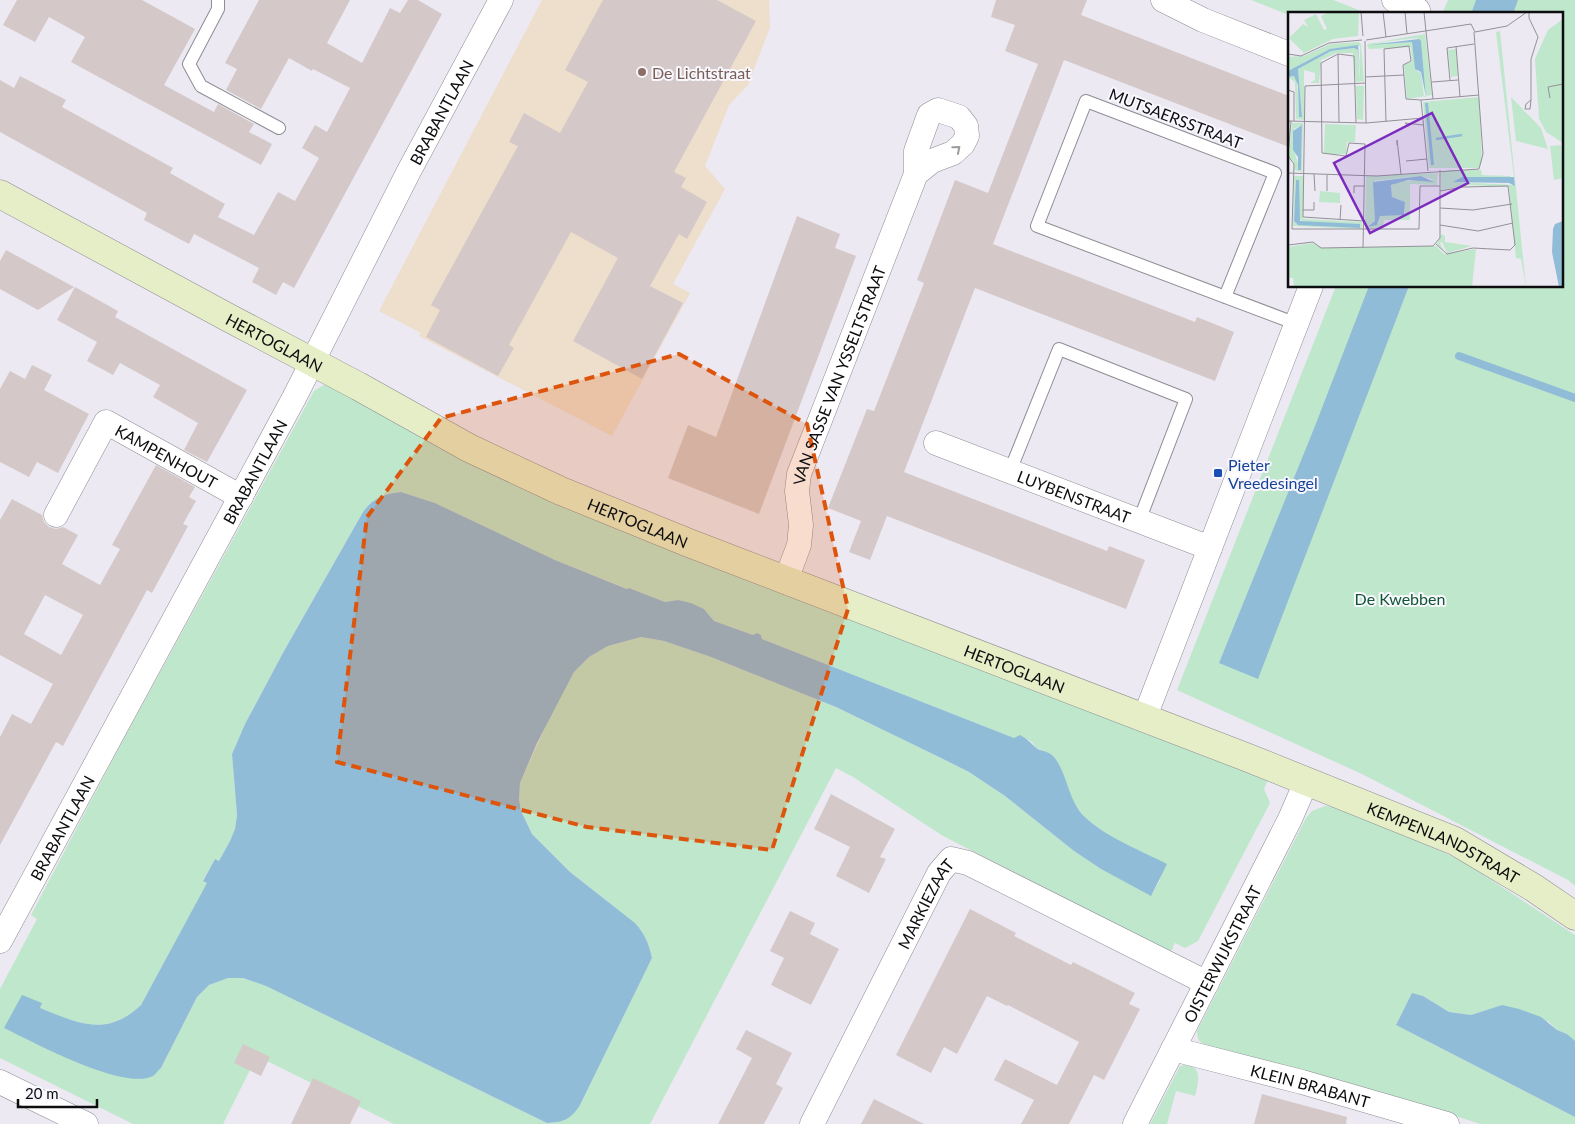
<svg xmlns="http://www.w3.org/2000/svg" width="1575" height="1124" font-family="Lato,sans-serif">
  <rect width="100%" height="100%" fill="#ece9f2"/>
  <path fill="#eedecc" d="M542,0h227l1,27 -22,58 -19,20 -24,61 20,23 -52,95 17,9 -78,143 -193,-100 2,-3 -42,-22z"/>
  <path fill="#bfe7cc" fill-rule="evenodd" d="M1251,0h82l36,14h-80v1z
    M1448,0h127v886l-7,-6 -206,-106 -185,-84 159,-404h225v-272h-119z
    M325,384l7,1 936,395 -4,9 6,14 -72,138 -13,7 -10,-5 -4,9 -228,-116 -90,-59 -17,-9 -186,356h-256l-137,-68 -34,68h-90l-133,-66v-69l37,-70 -6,-4 91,-173 192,-351zM401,492l34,11 120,57 73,29 1,-1 36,14 13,-2 26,9 10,12 39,14h8l1,4 252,99 6,-2 12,6 3,5 17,8 8,12 13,35 13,17 20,14 54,47 -9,15 -50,-26 -27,-18 -69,-55 -36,-24 -28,-14 -105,-51 -125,-50 -47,-16 -23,-4 -33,9 -19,11 -15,15 -18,31 -36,80 -1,16 2,12 11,23 38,38 65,51c10,11 14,21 17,35l-72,147 -22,17 -11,1 -281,-137 -23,-8h-15l-19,7 -12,12 -36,71 -157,-40 37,-25 -2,5c39,15 67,30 102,-3l67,-122 -5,-3 12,-21 4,2 11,-20 5,-12 2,-14 -5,-61 13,-30 39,-73 79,-139c10,-14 21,-18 38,-20z
    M1325,806l7,1 19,6 92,39 24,12 108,71v106l-8,-7 -10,-4 -8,-8 -47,-17 -31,10 -22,-3 -26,-16 -11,-2 -16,31 179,92v7h-95l-51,-17 -221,-60c-8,-4 -11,-7 -11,-16l109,-213 6,-7z
    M1185,1065c19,1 13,19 10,31l-19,-5 -9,33h-17l30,-58z"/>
  <path fill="#90bcd7" d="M1476,0h42l-5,14h-42z
    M1369,286h40l-151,393 -39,-16 96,-237z
    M401,492l34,11 120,57 72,29 2,-1 36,14 13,-2 13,3 13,6 10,12 39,14 4,-2 4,2 1,4 252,99 6,-3c7,4 10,7 15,12 4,4 13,4 17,8 16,16 15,47 35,64 21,19 55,32 80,45l-16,32 -50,-27 -27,-18 -69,-55 -36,-24 -28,-14 -105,-51 -125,-50 -47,-16 -23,-4 -33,9 -19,11 -15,15 -37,71 -17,40 -1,16 2,12 11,23 38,38 65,51c10,11 14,21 17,35l-72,147c-10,15 -16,17 -33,18l-281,-137 -23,-8h-15l-19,7 -12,12 -36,71c-3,2 -5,6 -8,8 -30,15 -120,-34 -149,-48l18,-33 20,8 -2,5c38,15 66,30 101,-3l66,-122 -4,-2 12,-22 4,2 11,-20 5,-12 2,-14 -5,-61 13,-30 39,-73 79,-139c10,-14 21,-18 38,-20z
    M1412,993l11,3 26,16 22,3 31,-10 17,4 22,8 16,13 10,4 8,7v76l-179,-92z"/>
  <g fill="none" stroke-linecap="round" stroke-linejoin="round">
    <path stroke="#90bcd7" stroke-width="8" d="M1459,356l116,42"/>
  </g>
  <path fill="#d4c9c8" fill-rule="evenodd" d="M17,0h125l53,29 -31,56 50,27 4,-8 36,20 -5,8 23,12 -11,21 -190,-103 14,-25 -36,-20 -14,25 -32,-17z
    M259,0h91l-23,43 35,20 28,-55 10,5 8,-13h10l24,14 -148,274 -11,-6 -7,13 -24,-13 7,-14 -65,-34 -5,10 -45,-24 3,-7 -147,-81v-52l14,8 6,-12 46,24 -4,7 111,61 -3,5 55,31 -7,13 36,18 24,-43 17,9 24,-43 -17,-10 13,-23 12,7 23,-44 -37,-19 -1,2 -23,-13 -28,51 -35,-19 11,-21 -12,-6z
    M603,0h114l39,21 -82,151 12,6 -5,9 26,15 -20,37 -8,-5 -29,52 33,17 -41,76 -69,-38 45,-83 -47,-26 -62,113 5,3 -16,28 -72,-39 14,-27 -9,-5 87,-159 -9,-4 15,-29 36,20 28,-51 -23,-12z
    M996,0h91l-6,15 208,81v51l-225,-87 -71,184 202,78 2,-5 37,15 -19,49 -240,-93 -71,184 203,79 2,-5 36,14 -19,49 -239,-93 -17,44 -21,-8 12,-31 -33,-13 39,-99 7,2 50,-128 -7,-3 38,-100 33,13 50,-129 -33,-13 10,-26 -24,-8z
    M797,216l43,18 -5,14 21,8 -97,258 -91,-36 20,-53 28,12z
    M6,250l46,25 22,12 -36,23 -38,-21v-28z
    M75,287l43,24 -3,6 132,73 -40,72 -23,-12 14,-27 -45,-26 7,-12 -40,-22 -7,12 -26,-14 10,-19 -40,-22z
    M32,365l20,10 -8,15 45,24 -31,59 -21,-11 -8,15 -29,-15v-73l10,-18 15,8z
    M156,465l39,22 -6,10 7,4 -13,23 5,2 -36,67 -5,-3 -84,156 -7,-4 -56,103v-108l12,-23 19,10 22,-40 -53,-29v-135l12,-21 30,16 2,7 5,5 7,2 7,-2 15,8 -16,29 38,21 20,-36 -8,-4zM45,595l38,20 -22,40 -37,-21z
    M831,794l64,35 -15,28 6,2 -17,34 -33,-17 14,-29 -36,-18z
    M970,909l46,24 -2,3 57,29 2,-3 62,31 -6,11 11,5 -36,71 -10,-5 -25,49h-48l13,-24 -40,-20 11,-21 52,26 22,-43 -71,-37 -1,1 -20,-10 -30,58 -13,-7 -13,26 -35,-18z
    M790,911l25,12 -5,11 29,15 -28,56 -40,-20 13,-27 -14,-7z
    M746,1030l46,23 -16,31 7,4 -19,36h-46l34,-66 -16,-9z
    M243,1044l27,13 -9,19 -27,-13z
    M313,1078l48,23 -11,23h-59z
    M1262,1094l85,23 -1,7h-92z
    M874,1099l50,25h-63z"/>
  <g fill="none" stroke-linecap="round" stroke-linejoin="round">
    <g stroke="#8e8c94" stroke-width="14">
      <path id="lane" d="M218,0v9l-29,55 12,22 78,42
        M1225,297l50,-124 -189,-72 -49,125 260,98
        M1010,471l49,-122 127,50 -47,122"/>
    </g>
    <g stroke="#8e8c94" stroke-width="25">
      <g id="street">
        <path d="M1163,0l40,20 86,34"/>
        <path d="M1394,0l24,10"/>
        <path id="s1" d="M936,443l274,105"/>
        <path id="s2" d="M56,515l50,-93 135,75"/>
        <path id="s3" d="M786,580l13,-35 2,-20 -4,-34 2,-17 117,-300v-23l13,-36 9,-5 21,7 7,9 1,10 -4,8 -10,9 -21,8 -16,13"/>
        <path d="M1144,719l167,-433"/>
        <path id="s4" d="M0,941l294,-543 115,-227 92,-171"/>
        <path id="s5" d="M1173,1049l129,33 145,42"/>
        <path d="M0,1082l86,42"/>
        <path id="s6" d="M812,1124l127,-251 12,-14 17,4 239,120"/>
        <path id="s7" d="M1135,1124l155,-305 16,-37"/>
      </g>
    </g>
    <g stroke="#8e8c94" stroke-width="29">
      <g id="secondary">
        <path id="s8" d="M0,194l229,124 129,68 111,62 92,43 128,52 557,214 209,84 79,47 41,28"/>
      </g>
    </g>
    <use href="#lane" stroke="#fff" stroke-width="12"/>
    <use href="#street" stroke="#fff" stroke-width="24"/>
    <use href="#secondary" stroke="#e5eec6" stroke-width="28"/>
  </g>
  <defs><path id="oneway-chevron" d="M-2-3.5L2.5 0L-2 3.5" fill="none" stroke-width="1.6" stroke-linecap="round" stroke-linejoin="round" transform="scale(1.25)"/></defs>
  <use stroke="#9e9e9f" href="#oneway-chevron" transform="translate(957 149) rotate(-40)"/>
  <path fill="#dd550c" fill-opacity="0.2" stroke="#dd550c" stroke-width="4" stroke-dasharray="10 6" stroke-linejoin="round" d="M679,354l128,70 41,185 -76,241 -185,-23 -250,-65 30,-245 74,-99z"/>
  <circle fill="#8d6e63" stroke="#f9f7fe" stroke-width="2" cx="642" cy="72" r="5"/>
  <rect fill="#1a4fb4" stroke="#f9f7fe" stroke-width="2" x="1213" y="468" width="10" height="10" rx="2.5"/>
  <g text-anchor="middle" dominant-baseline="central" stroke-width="4" stroke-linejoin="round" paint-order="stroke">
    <g font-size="16" fill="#785e54" stroke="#f9f7fe" text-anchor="start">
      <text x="652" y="72">De Lichtstraat</text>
    </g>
    <g font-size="16" fill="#0d0c0f" stroke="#f9f7fe">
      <text stroke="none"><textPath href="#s4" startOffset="939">BRABANTLAAN</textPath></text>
      <text transform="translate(1176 118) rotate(21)">MUTSAERSSTRAAT</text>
      <text stroke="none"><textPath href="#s8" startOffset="312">HERTOGLAAN</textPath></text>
      <text stroke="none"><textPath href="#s3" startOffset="215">VAN SASSE VAN YSSELTSTRAAT</textPath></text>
      <text stroke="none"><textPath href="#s2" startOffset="175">KAMPENHOUT</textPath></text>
      <text stroke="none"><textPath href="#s4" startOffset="534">BRABANTLAAN</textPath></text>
      <text stroke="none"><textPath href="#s1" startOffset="148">LUYBENSTRAAT</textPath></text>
      <text stroke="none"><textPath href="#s8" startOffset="718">HERTOGLAAN</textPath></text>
      <text stroke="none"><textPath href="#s8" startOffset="1122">HERTOGLAAN</textPath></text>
      <text stroke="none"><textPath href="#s4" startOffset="129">BRABANTLAAN</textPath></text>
      <text stroke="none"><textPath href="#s8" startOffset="1585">KEMPENLANDSTRAAT</textPath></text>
      <text stroke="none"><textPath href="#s6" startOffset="248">MARKIEZAAT</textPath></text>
      <text stroke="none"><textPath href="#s7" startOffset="191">OISTERWIJKSTRAAT</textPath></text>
      <text stroke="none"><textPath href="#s5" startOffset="142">KLEIN BRABANT</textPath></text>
    </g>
    <g font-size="16" fill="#164399" stroke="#f9f7fe" text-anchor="start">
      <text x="1228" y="464">Pieter<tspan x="1228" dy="18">Vreedesingel</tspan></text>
    </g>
    <g font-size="16" fill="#105632" stroke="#f9f7fe">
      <text x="1400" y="598">De Kwebben</text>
    </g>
  </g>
  <g transform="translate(1288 12)">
    <rect width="275" height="275" fill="#ece9f2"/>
    <path d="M41,0h30l-1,24 -25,3 -29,14 -15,-15 14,-14 5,3 -4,-7 12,-6 8,16 3,-1 -6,-13zM275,7v124l-17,-11 -7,-13 -4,-60 13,-29zM212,19l26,256 -5,-28 -5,-1 -7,-71 -40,-2 -28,5v-18l10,-2h30l1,5 28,1v4l-48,-3 -8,5 61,3 -19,-153zM137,22l7,61 -25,4 -3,-35 8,-2 -1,-15 -42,2 -2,-5zM129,26l4,3 5,56h-2l-3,-24 -4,-2 -5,-29 -40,1zM71,30l2,2 3,37 -8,1 -3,-29h-16l-16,7 -2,23h-9l5,-3v-7l-11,-3v50l-8,-1 -1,-37 -7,-5 6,-1 3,6 2,35 3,-1 -4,-47 33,-18 23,-3 4,2 2,30v-34l-30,3 -42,22v-14l16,-1 26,-12zM168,37l2,27 -7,1 -3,-27zM68,74h8l-1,34 -6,-1zM191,85l3,64 -3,7h-50l-6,-66zM223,85l30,31 7,21 -32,-8zM4,111h11l-1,49 -8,-2v-8l-5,-5zM14,113l-1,45h-1l-7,-23 1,-18zM37,112l31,1 -1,17h-8l-1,12h-22zM273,133l2,33 -9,2 -4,-34zM150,161l-1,12 -27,-1v36h-26l-1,9 -18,-1 1,-52zM133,164l13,4 -35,1 -8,5 1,11 13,5v12l-25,2 -2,8 -11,2 8,-5 -1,-40zM6,164h9v43l59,3v7l-69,-3zM8,168h3v39l7,4 -8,2 -4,-4zM32,179l20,2v10l-21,-1zM153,222l4,2v6l27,4 -25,7 -5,-11 -2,1 4,8 -7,-7zM25,231l9,5 114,-2 8,8 32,-5 -4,38h-178l-1,-9h-5v-31z" fill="#bfe7cc" fill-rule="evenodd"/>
    <path d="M131,27l2,2 5,56 -5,-25 -6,-3 -3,-27 -43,3zM70,33l3,35 -3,-30 -4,-2 -23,3 -33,18 4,48h-3l-1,-32 -4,-9 -6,1v-6l42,-22zM137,91h3l6,62h-3zM14,113l-1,45h-3v-13l-5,-7v-19zM133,164l13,6 -26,-2 -17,5 1,12 13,5 -1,13 -24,1 -3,9 -10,2 8,-6 -2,-39zM174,165h52l1,9 -6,-3 -56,-1zM8,168h3l1,41 60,3v4l-62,-3 -4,-4zM275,209v66h-4l-7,-35 1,-23 2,-5z" fill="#90bcd7"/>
    <path fill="none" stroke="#90bcd7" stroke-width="2.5" d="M148,127l26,-4"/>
    <path fill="none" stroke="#939197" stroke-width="1" d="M73,0l2,24M95,0l3,25M117,0l2,22M136,0l9,87M241,0v6l9,19 -7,22v41M183,12l4,8 32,-6 20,-14M78,28l105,-16M77,29l1,82M168,34l4,51M0,42l13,2 28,-13 33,-3M50,42l1,68M77,65l39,-2M162,68l-3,-32 27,-4M144,70l26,-2M0,78l6,2v29M262,86l-2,-11 15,-3M133,88l58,-5M243,88l-1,9h-5l1,-5zM0,109l78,2 57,-5M3,109l-3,35 6,8 -2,65h127l1,-43h20M98,110l-2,-73 25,-3 2,15 -8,4 3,34 15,1 7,71M68,111l-2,-67 -16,-2 -17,9 1,90 24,3 3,-13 16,1 -2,104M121,114l-4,-3 18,2M109,133v-5l4,34M118,149l21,-2M0,161l89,3 102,-7 4,-15 -9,-122M26,162l1,17M39,179v-16M66,181v-7h11M152,196l33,2 39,-6M15,198h11v-8M52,208l1,-15M76,209l-61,-4 2,-131 60,-3M152,213l38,6 35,-8M148,232l11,10 26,-6 37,2 5,-5 -7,-59 -45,1 -23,4M0,233l25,-3 8,6 112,-2 7,-8v-68"/>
    <path fill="#7b2cbf" fill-opacity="0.15" stroke="#7b2cbf" stroke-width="2.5" d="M144,101l36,70 -98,50 -36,-70z"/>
    <rect width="275" height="275" fill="none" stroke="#0d0c0f" stroke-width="2.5"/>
  </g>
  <path d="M18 1099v8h79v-8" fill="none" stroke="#0d0c0f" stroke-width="2.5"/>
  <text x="25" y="1099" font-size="15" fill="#0d0c0f" stroke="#f9f7fe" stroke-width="4" paint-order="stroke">20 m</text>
</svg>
